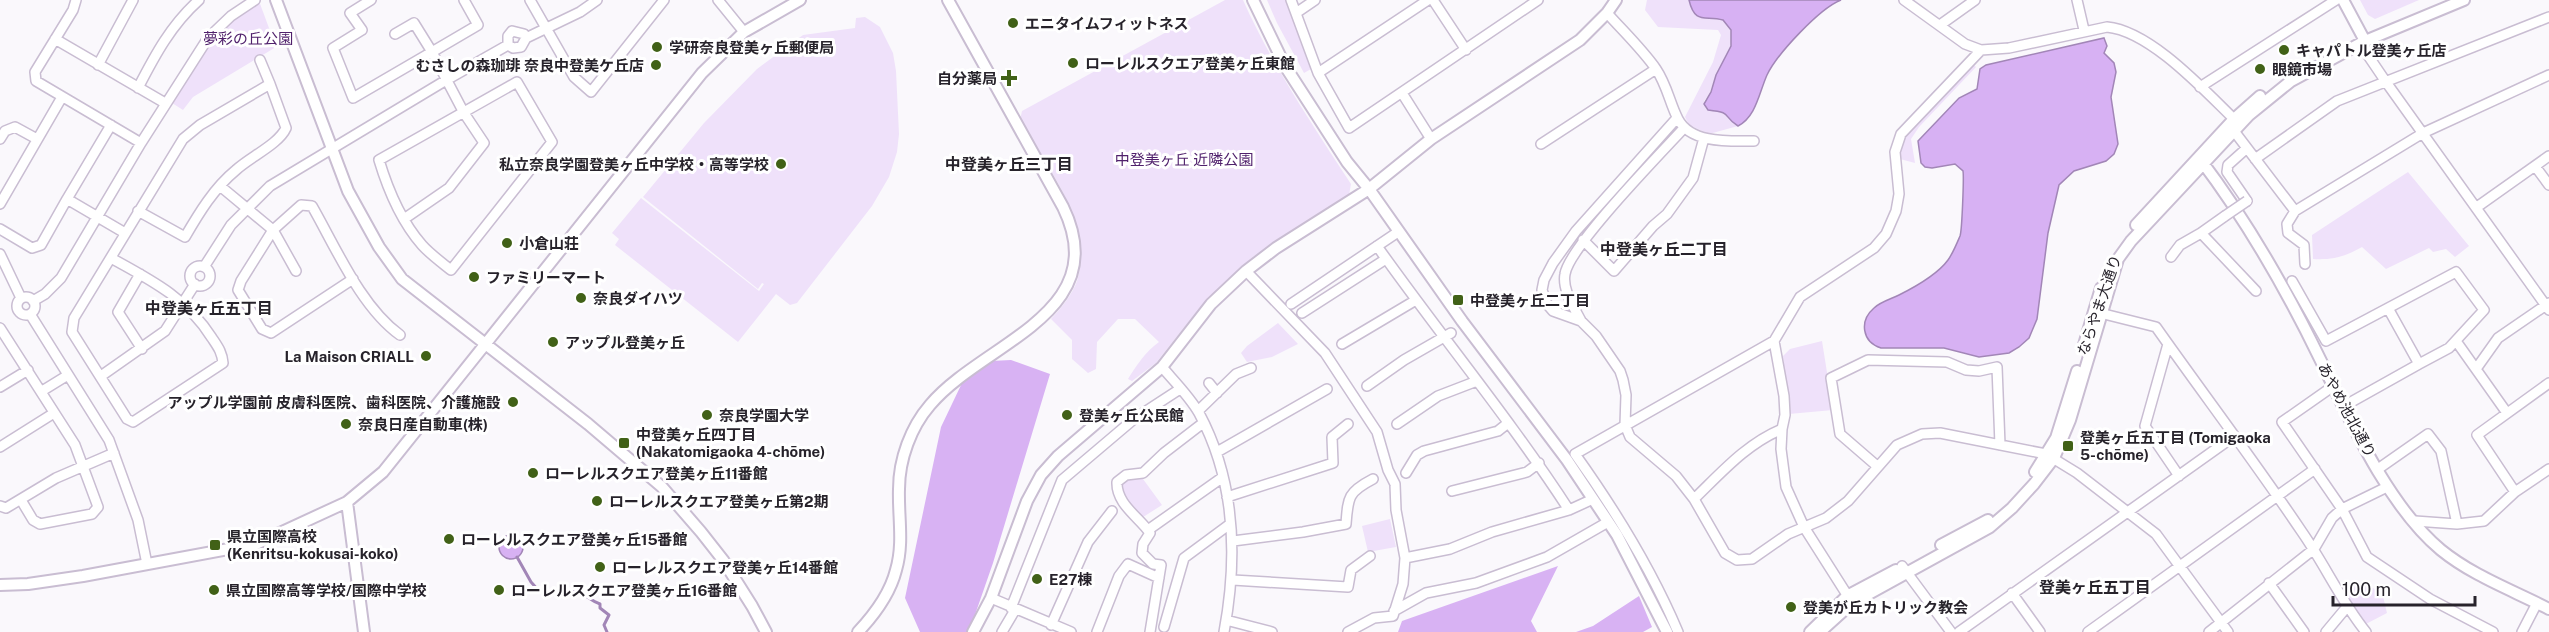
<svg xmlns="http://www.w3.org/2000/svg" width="2549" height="632" font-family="'Public Sans','Noto Sans JP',sans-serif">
  <rect width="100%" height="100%" fill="#faf8fc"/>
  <path fill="#efe1fa" d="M1225,0h18c29,65 69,124 108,184l-2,11 -96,62 -54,52 -43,54 -24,18 -4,-2c8,-13 18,-28 31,-37l-24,-23h-17l-21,23 -1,27 -8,4 -16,-14v-19l-21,-21c10,-11 21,-24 26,-38 18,-56 -31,-115 -57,-161l2,-9z
    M1267,0h21l23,69 -7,4 -27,-50z
    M1647,0h42l9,17c9,3 21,-1 28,5 17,14 -4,39 -10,53 -4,10 -5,18 -12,26l2,8 15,1 6,4 11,12 -29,8 -20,-9 -4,-8 28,-55 8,-27 -3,-5 -60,-3 -13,-17z
    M2360,0h59l-44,19 -7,-4z
    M259,1l17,46 -83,50 -10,13 -11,-7c24,-41 45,-76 87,-102z
    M865,17l15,10 13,26 3,18 3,63 -2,18 -8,25 -17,29 -75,97 -7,2 -14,-11 -38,48 -123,-97 4,-6 -7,-6 29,-35 118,93 5,-7 -2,-1 -4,6 -115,-92 61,-74 53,-54 46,-34 52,-7 1,-10z
    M1974,65l2,2 -57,60 -8,12 4,24 -15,-4 1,-13 6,-11z
    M2408,172l61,74 -14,11 -9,-8 -13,3 -4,-4 -43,21 -24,-22c-17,10 -30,13 -49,12l-1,-24z
    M1278,323l20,21 -26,13 -25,5 -6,-9 6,-7z
    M1822,341l11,69 -44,4 -6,-58 7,-7z
    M1134,476l9,3 19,26 -22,14c-9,-11 -19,-20 -18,-35z
    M1390,519l6,28 -28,5 -6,-26z
    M2354,580l28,12 5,21 -23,12 -25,-34z"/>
  <path fill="#d8b2f3" d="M1011,360l39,14 -57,189 -24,69h-49l-15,-34 36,-171 21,-44 29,-22z
    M1558,566l-27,55 6,11h-139l4,-11z
    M1639,596l13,31 -9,5h-67l17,-6z"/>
  <path fill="#d7b1f3" stroke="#a286b7" stroke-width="1.5" d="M1689,0h152c-21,8 -64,54 -74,75 -8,18 -11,42 -29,51 -17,-11 -4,-13 -30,-16l-4,-6 7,-12 5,-17 15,-29v-16l-8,-10c-18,-5 -28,5 -34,-20z
    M2104,38l3,8 -3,7 10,10 2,9 -5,25 7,47 -4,10 -8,7 -32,10 -15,14 -11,48 -11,86 -8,19 -10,9 -10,6 -30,4 -35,-9h-63c-19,-6 -22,-27 -7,-40 6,-6 17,-9 25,-13 16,-8 38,-20 49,-35 5,-7 9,-17 12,-24 2,-5 4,-59 3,-65l-8,-7 -23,4 -7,-1 -4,-4 -3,-22 41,-43 18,-9 3,-20 6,-4z
    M499 547a12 12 0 1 1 24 0a12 12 0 1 1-24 0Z"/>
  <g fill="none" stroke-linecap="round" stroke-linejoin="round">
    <path stroke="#a286b7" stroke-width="3" d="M517,557l14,25 9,10c9,-1 31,-4 39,0 8,4 13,9 21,12v4l9,7 -5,10 3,7"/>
    <g stroke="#c9bdd2" stroke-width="12">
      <path id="minor" d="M76,0l-3,10 -38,62 1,9 105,62
        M371,0l-21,13 12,17 -29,18 20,50 79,-46 -18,-29 -19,11
        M530,0l44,77 17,15 73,-92
        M718,0l26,32
        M1291,0l27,73 31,55 189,-128
        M1433,0l33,50
        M1904,0l61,44 16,6 28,-2 98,-21c43,4 96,62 127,92v12l61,80 128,-78 126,-58
        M2077,0l7,30
        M1296,13l19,-13
        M1607,13c16,18 35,36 49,56 11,16 14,35 22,50 13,25 52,22 76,22
        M1940,25l35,-25
        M55,39l110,64
        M2365,41v10l21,31 163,228
        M508,45l5,3 8,-1 5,-9
        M98,65l35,-65
        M1318,73l110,-73
        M517,82l35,60 -101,128c-10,-8 -21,-16 -29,-25 -21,-24 -34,-55 -43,-85z
        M2200,87l136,-87
        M138,88c17,-33 33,-63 61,-88
        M1402,93l29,46
        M1677,118l-101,113 -23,32 -9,17 -2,10 5,14 6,7 28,10 15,15 24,35 3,9 3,15 -1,30 5,12 46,39 18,23 31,54 12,7 15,-1 36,-25 38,-16 22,-17 49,-56 25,-11 18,-1 106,21 31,19 79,61 72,98
        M0,139l5,-8 10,-4 22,12
        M1541,144l115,-75
        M2247,148l-19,17 -1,7 20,29
        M2255,159l82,-58 212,-84
        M2535,166l14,19
        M220,186l53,44 23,41
        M67,199l44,-74
        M0,204l62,-107
        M2477,207l72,-51
        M138,211l47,26c14,-24 29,-49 51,-67 14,-13 43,-26 50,-42l-16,-44
        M2295,211l-8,13 1,9 16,12 1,19
        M2225,216l-24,17 55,58
        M404,219l45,-31 35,-45 -20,-30 -32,-61 46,-27 -14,-25
        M0,229l32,19 9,-3 26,-46 58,34
        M1583,240l31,31 39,-45 14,-12 26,-36 11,-40
        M1377,246c63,89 133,173 192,264
        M0,254l21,44
        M2171,257l9,-12 21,-12
        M111,258c40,22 76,40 101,80 6,9 10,14 11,25l-90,59 -6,-3 -55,-87 2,-14 109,-179 17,-14 70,-41 -10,-24
        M190 276a10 10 0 1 1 20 0a10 10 0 1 1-20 0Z
        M204,267l27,-42 39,-39 178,-107 60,-34v-9l4,-5 12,3 2,4 54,-26 17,-12
        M1246,271l79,82 52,79 11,38 7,14 1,26 9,48 -2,26 -10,32 -19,2 -26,14
        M140,274l-22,38 24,37
        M353,279l-82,54 -9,-4 -24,-39 3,-9 32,-51 28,-25 11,1c24,42 49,101 88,129
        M2292,281l34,60 130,-69 28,38 -35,38 -30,16
        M17 306a9 9 0 1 1 18 0a9 9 0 1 1-18 0Z
        M33,301l12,-7 16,-16 80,-135 67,-105 23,-22 24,-16
        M1291,304l107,-72
        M2096,312l60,15c48,68 99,135 146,205 23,33 39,69 64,100
        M1302,313l84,-54
        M30,314l79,126 29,80 9,44
        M1581,321c-7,-14 -19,-31 -16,-47 4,-27 96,-121 119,-146
        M0,328l75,117 23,62 -6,7 -52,10 -7,-4 -12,-20
        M1774,341l10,55 1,19 -3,14 -1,20 5,38 18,40 47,74
        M2456,341l51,72
        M1342,344l74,-44
        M2168,344l-23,82 34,50
        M1162,367c12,14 28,30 37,46 37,69 39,144 25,219
        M2476,369l22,-31 51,-35
        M101,376l64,-45 30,-47
        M1209,383l8,10
        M1367,386l37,-26 47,-27
        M0,387l28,-17
        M2332,387l-50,35 60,87 25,48 63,42 63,33
        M42,391l26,-16
        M2344,406l75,-42 -30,-54
        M1198,411l38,-37 15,-6
        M1397,424l41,-28 39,-15
        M0,447l54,-34
        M1217,452l110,-63
        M1877,466l-37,-32 -9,-56 37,-18 79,2 19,8 13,1 18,-4 3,78
        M2378,469l50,-35 13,17 16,73
        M1406,473l11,-18 7,-4 74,-20 10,-8
        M1452,491l75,-19 12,-9
        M2515,492l-38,-57 72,-52
        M1227,497l106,-34 -1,-26 16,-13
        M1694,499c27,-26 52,-55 88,-70
        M0,506l6,2 50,-30 58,-25
        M2415,521l42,3 27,-3 31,-29 34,-23
        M1148,530l75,-53
        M1233,541l70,-9 43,-8c2,-27 2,-32 27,-45
        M1405,558l45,-9 42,-17 77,-22 24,-11
        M1902,566l49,66
        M1233,580l115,7 3,-17 19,-14
        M2269,583l35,49
        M2012,593l28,39
        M991,598l80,34
        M1011,608l51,-128 72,-61 46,-30
        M1394,611l32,-18 50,-10 71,-26 61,-35
        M1226,620l46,12
        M1051,625l37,-83 24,-31
        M1164,627l20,-69 46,-34
        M1002,632l13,-22
        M1097,632l22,-56 9,-12 31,14
        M1150,632l11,-67 -8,-1 -11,-11 1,-9 7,-11c-11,-16 -34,-29 -33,-51l9,-7 17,-2 21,-20 39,-30
        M1678,632c-27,-64 -63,-122 -103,-178l199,-113 26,-44 74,-49 12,-14 10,-23 3,-17 -4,-42 6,-18 80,-84
        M1959,632l274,-195
        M2088,632l227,-163
        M2209,632l105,-83 18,-31 10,-9 45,-22
        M2326,632l20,-24
        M2522,632l15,-29"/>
    </g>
    <g stroke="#c9bdd2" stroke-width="14">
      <path id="tertiary" d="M276,0l72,191 31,56 23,32 186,145 74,63 39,45 22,28 29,46 14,26
        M1253,0l32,66 62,96 22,27 93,132 105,139 50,75 50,97
        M2343,0l22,41
        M2200,159c47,62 86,130 120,200 30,61 68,147 121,191 32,26 71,40 108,59
        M2136,225l98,-106 26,-23
        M2083,348l18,-60
        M2035,472l21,-34 21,-67
        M347,502l17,130
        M1941,545l47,-25
        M0,585l28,-1 55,-8 173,-32 91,-42 36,-30 319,-399 42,-41 56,-32
        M858,632c17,-18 32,-38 38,-62 8,-27 2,-54 3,-81 0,-30 12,-62 31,-84 53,-63 185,-91 133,-198l-115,-207
        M973,632l18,-34 36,-97 14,-26 17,-19 104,-89 49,-63 35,-33 30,-23 93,-59 62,-50 149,-99 27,-27 9,-13
        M1810,632l37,-36 49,-26
        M1820,632l32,-29 138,-76 22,-19 22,-24 20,-26 16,-38 48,-161 13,-18 118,-126 42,-34 74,-40 99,-41"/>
    </g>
    <use href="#minor" stroke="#fff" stroke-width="9"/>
    <use href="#tertiary" stroke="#fff" stroke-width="10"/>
    <g stroke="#c9bdd2" stroke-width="12" stroke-linecap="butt">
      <path id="minor-bridge" d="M2225,216l22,-15"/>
    </g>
    <use href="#minor-bridge" stroke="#fff" stroke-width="9"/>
  </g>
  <g fill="#416117" stroke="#fff" stroke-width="2">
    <circle cx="1013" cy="23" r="6"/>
    <circle cx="657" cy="47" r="6"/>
    <circle cx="2284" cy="50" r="6"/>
    <circle cx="1073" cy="63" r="6"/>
    <circle cx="656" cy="65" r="6"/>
    <circle cx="2260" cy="69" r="6"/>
    <path d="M1006 69h6v6h6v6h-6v6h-6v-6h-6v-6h6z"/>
    <circle cx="781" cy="164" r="6"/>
    <circle cx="507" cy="243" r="6"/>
    <circle cx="474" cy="277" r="6"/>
    <circle cx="581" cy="298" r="6"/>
    <rect x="1452" y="294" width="12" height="12" rx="3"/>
    <circle cx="553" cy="342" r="6"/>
    <circle cx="426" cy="356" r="6"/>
    <circle cx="513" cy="402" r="6"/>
    <circle cx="707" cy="415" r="6"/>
    <circle cx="1067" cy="415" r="6"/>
    <circle cx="346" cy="424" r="6"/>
    <rect x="618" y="437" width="12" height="12" rx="3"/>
    <rect x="2062" y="440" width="12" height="12" rx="3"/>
    <circle cx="533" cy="473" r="6"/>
    <circle cx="597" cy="501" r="6"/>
    <circle cx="449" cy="539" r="6"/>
    <rect x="209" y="539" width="12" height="12" rx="3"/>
    <circle cx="600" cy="567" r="6"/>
    <circle cx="1037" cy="579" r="6"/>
    <circle cx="214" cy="590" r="6"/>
    <circle cx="499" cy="590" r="6"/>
    <circle cx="1791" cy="607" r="6"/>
  </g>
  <g text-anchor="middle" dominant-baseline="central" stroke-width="6" stroke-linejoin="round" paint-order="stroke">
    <g font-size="15" font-weight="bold" fill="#27232b" stroke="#fff" text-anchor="start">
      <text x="1025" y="23">エニタイムフィットネス</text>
      <text x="669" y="47">学研奈良登美ヶ丘郵便局</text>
      <text x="2296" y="50">キャパトル登美ヶ丘店</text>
      <text x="1085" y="63">ローレルスクエア登美ヶ丘東館</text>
      <text x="644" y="65" text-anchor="end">むさしの森珈琲 奈良中登美ケ丘店</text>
      <text x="2272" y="69">眼鏡市場</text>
      <text x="997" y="78" text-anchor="end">自分薬局</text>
      <text x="769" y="164" text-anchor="end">私立奈良学園登美ヶ丘中学校・高等学校</text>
      <text x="519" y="243">小倉山荘</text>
      <text x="486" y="277">ファミリーマート</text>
      <text x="593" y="298">奈良ダイハツ</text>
      <text x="1470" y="300">中登美ヶ丘二丁目</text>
      <text x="565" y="342">アップル登美ヶ丘</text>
      <text x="414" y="356" text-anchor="end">La Maison CRIALL</text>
      <text x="501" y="402" text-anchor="end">アップル学園前 皮膚科医院、歯科医院、介護施設</text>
      <text x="719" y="415">奈良学園大学</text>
      <text x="1079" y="415">登美ヶ丘公民館</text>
      <text x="358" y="424">奈良日産自動車(株)</text>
      <text x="636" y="434">中登美ヶ丘四丁目<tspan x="636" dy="17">(Nakatomigaoka 4-chōme)</tspan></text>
      <text x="2080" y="437">登美ヶ丘五丁目 (Tomigaoka<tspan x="2080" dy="17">5-chōme)</tspan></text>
      <text x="545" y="473">ローレルスクエア登美ヶ丘11番館</text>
      <text x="609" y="501">ローレルスクエア登美ヶ丘第2期</text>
      <text x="227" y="536">県立国際高校<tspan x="227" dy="17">(Kenritsu-kokusai-koko)</tspan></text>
      <text x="461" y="539">ローレルスクエア登美ヶ丘15番館</text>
      <text x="612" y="567">ローレルスクエア登美ヶ丘14番館</text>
      <text x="1049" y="579">E27棟</text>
      <text x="226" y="590">県立国際高等学校/国際中学校</text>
      <text x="511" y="590">ローレルスクエア登美ヶ丘16番館</text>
      <text x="1803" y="607">登美が丘カトリック教会</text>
    </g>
    <g font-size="15" fill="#50216c" stroke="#fff">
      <text x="248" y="38">夢彩の丘公園</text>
      <text x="1184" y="159">中登美ヶ丘 近隣公園</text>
    </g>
    <g font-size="15" fill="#27232b" stroke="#fff">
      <text transform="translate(2099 305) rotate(-71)">ならやま大通り</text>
      <text transform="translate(2347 410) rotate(62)">あやめ池北通り</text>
    </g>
    <g font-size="16" font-weight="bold" fill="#27232b" stroke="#fff">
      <text x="1009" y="164">中登美ヶ丘三丁目</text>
      <text x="1664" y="249">中登美ヶ丘二丁目</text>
      <text x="209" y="308">中登美ヶ丘五丁目</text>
      <text x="2095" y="587">登美ヶ丘五丁目</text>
    </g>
  </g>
  <path d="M2333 596v9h142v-9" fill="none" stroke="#27232b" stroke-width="3"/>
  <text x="2342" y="596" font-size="18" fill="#27232b" stroke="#ffffff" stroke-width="4.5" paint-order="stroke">100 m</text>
</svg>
